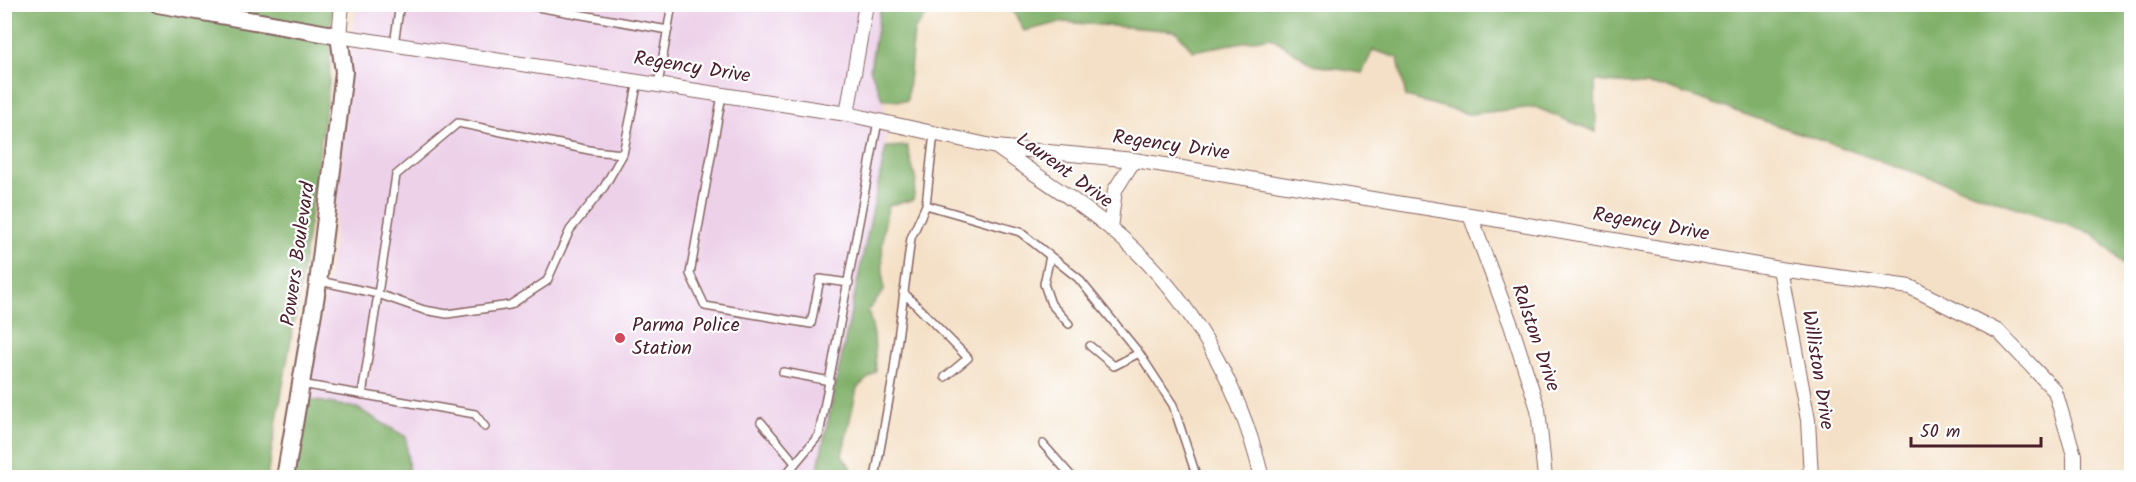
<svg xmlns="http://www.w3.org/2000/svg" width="2136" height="482" font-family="Kalam,sans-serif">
  <rect width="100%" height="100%" fill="#fff"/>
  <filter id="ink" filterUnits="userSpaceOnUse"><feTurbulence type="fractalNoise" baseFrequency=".0167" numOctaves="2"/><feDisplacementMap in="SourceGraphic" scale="12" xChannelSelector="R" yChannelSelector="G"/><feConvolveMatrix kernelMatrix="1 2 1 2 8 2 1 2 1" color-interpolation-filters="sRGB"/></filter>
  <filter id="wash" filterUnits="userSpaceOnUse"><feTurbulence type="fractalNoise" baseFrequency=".008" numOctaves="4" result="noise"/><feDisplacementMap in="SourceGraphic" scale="24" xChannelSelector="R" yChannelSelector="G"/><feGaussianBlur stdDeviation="1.35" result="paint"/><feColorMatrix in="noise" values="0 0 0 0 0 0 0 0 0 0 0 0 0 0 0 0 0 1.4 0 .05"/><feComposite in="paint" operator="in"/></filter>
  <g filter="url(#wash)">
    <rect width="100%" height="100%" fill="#f4e0c6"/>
    <path fill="#edd1e9" d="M356,5h525l-11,64 13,31 3,47 -67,316 -1,14h-409l-3,-40 -101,-38 27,-144z"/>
    <path fill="#80b069" stroke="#65684a" stroke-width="1.5" d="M4,5h328l-3,79 -29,203 -33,190h-262z
      M881,5h53l-20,26 -7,70 -24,-1 -13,-31z
      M1010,5h1121v268l-37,-39 -429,-147 -70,-6 1,51 -61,-25 -67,7 -62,-17 -8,-39 -25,-8 -11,23 -48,-8 -43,-28 -78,14 -17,-20 -113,-9 -39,9z
      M907,146l9,35 -3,19 -24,5c-9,29 -7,56 -5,86l-16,19 6,25 2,36 -19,17 -15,67 11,16 -2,6h-33l1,-14 67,-316z
      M305,399l52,9 49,29 3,40 -117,1z"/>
  </g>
  <g filter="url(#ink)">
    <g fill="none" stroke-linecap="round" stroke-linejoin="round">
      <g stroke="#866361" stroke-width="10">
        <path id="service" d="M520,4l148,26
          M394,44l6,-40
          M658,85l14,-81
          M722,95l-32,179 15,32 106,18 9,-45 29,4
          M934,133l-8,72 94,27 58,46 61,75 34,52 24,73
          M623,154l-19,33 -34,43 -23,51 -37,24 -63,9 -23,-4 -46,-16 18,-119 62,-52 136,28 29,3 15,-73
          M1050,256l-6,28 7,20 18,20
          M320,281l58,13 -16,101
          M903,292l65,66 -23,19
          M1090,346l24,20 25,-13
          M783,372l47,9
          M301,384l174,30 10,13
          M761,422l34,41
          M1043,444l30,34
          M783,478l36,-43 59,-314
          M875,478l18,-101 18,-139 15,-33"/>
      </g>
      <g stroke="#866361" stroke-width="16">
        <path id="minor" d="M342,4l-3,32 508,78 149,33 138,13 336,55 310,54 130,18 89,45 56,59 19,64v23
          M847,114l19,-110
          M998,148c37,27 77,51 112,80 77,62 129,154 152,250
          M1470,215l41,110 27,84 7,69
          M1110,228l5,-38 19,-30
          M1780,269l28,151 3,58"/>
      </g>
      <g stroke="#866361" stroke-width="20">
        <path id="tertiary" d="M158,4l181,32 5,36 -26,211 -33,195"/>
      </g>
      <use href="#service" stroke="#fff" stroke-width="7"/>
      <use href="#minor" stroke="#fff" stroke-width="14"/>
      <use href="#tertiary" stroke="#fff" stroke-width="16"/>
    </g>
  </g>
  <circle fill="#d1495b" stroke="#fff" stroke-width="2" cx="620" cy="338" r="6"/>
  <g text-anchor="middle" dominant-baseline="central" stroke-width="4.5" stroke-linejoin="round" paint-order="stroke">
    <g font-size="20" fill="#4a1f2b" stroke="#fff">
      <text transform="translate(692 68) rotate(9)">Regency Drive</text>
      <text transform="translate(1171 146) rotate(8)">Regency Drive</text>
      <text transform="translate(1064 171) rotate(36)">Laurent Drive</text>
      <text transform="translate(1651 225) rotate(10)">Regency Drive</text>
      <text transform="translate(299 254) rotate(-82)">Powers Boulevard</text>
      <text transform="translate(1535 338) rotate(71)">Ralston Drive</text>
      <text transform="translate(1817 370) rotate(81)">Williston Drive</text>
    </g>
    <g font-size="20" fill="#4a1f2b" stroke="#fff" text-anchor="start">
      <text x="632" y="326">Parma Police<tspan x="632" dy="23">Station</tspan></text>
    </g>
  </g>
  <rect width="2136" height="482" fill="none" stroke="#fff" stroke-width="24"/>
  <path d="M1911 437v9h130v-9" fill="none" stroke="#4a1f2b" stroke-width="3"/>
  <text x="1920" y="437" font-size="18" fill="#4a1f2b" stroke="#ffffff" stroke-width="4.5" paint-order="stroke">50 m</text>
</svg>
